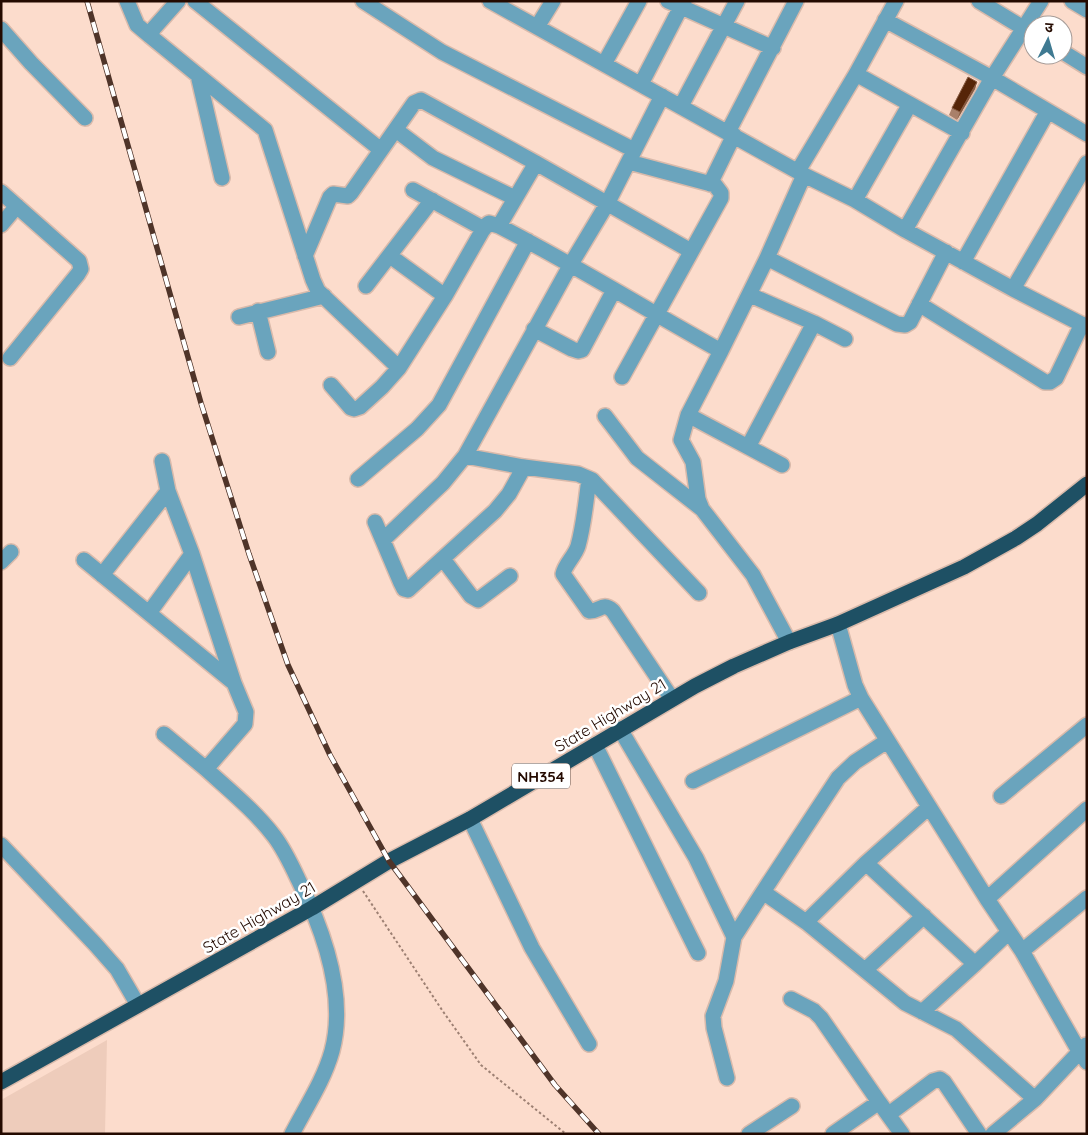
<svg xmlns="http://www.w3.org/2000/svg" width="1088" height="1135" font-family="Quicksand,'Noto Sans Devanagari',sans-serif">
<style>
.built{fill:#ecb}
.lines{fill:none;stroke-linecap:round;stroke-linejoin:round}
.minor-casing{stroke:#d9baab;stroke-width:18}
.highway-casing{stroke:#d9baab;stroke-width:18}
.path{stroke:#9d8073;stroke-width:2;stroke-dasharray:2.5 2.5;stroke-linecap:butt}
.minor{stroke:#6aa4bd;stroke-width:15}
.highway{stroke:#1e5064;stroke-width:15}
.rail-casing{stroke:#4f3429;stroke-width:5.5}
.rail{stroke:#fff;stroke-width:4;stroke-dasharray:11;stroke-linecap:butt}
.wall{fill:#a9806a}
.shaded-wall{fill:#885c43}
.building{fill:#562508;stroke:#885c43}
.labels{text-anchor:middle;dominant-baseline:central;stroke-width:5;stroke-linejoin:round;paint-order:stroke}
.shield{fill:#fff;stroke:#66544c;stroke-width:1}
.shield-label{font-size:15px;font-weight:bold;fill:#240a00}
.street-label{font-size:16px;fill:#240a00;stroke:#fff}
</style>
<rect width="100%" height="100%" fill="#fcdccc"/>
<path class="built" d="M107,1040L105,1134H1V1100Z"/>
<g class="lines">
<defs>
<path id="minor" d="M127,1L137,25L150,36
M178,1L154,28L150,36L265,130L313,280L318,291L399,368
M195,1L381,150
M363,1L442,52L634,150
M490,1L804,175L855,200L905,230L1013,289L1087,327
M668,1L773,48
M979,1L1033,34
M1072,1L1087,10
M885,20L992,78L1087,134
M537,27L553,1
M1,29L31,63L85,118
M1063,52L1087,67
M604,64L639,1
M856,74L962,133
M198,75L222,178
M641,84L684,1
M681,106L737,1
M396,130L433,158L515,198
M728,132L796,1
M798,171L856,74L896,1
M804,175L767,258L897,324L905,325L910,322L946,252
M710,184L734,135
M413,190L484,229
M1,192L79,261L81,269L78,274L10,358
M855,200L910,104
M1,225L17,206
M499,226L536,163
M905,230L992,78L1041,1
M305,256L330,197L333,194L348,196L351,193L414,103L421,100L536,163L691,251
M390,256L445,296
M963,262L1048,111
M366,286L432,200
M1013,289L1087,163
M750,295L814,323L845,339
M919,304L1045,382H1050L1056,378L1082,324
M258,311L268,352
M239,317L324,296
M534,329L572,349L578,351L582,350L614,290
M721,351L688,415L681,440L693,462L698,499L702,509L753,575L789,642
M622,377L721,198V193L715,185L629,162
M331,385L351,408L354,409L360,407L382,387L399,368L445,296L485,226L489,223L499,226C575,265 647,310 721,351L767,258
M688,415L782,465
M605,416L637,458L702,509
M748,447L814,323
M465,456L524,467L578,474L592,480L699,593
M162,461L168,491L192,554L234,683
M358,479L417,429L439,405L528,241
M589,479C586,500 584,525 578,546C575,556 565,564 563,574L589,611C600,612 602,601 613,611L672,699
M375,522L401,583L404,589L408,590L495,511L509,494L524,467
M383,540L443,483L465,456L571,264L607,204L662,96
M443,559L471,596L478,600L510,576
M84,560L234,683L246,712L245,724L206,769C229,790 255,811 274,836C284,849 291,864 298,879C323,929 347,994 332,1051C324,1080 306,1107 292,1134
M1,562L11,552
M102,575L168,491
M149,613L192,554
M838,624L855,685L861,698L987,899L1022,951L1079,1051L1087,1062
M620,729L696,858L734,937L763,892L806,922
M164,734L206,769
M595,745L698,953
M693,781L861,698
M1001,796L1087,725
M929,807L866,863L806,922L905,1003L956,1029L1035,1099
M470,819L532,948L589,1044
M1,845L95,944L117,969L138,1005
M866,863L975,964L922,1012
M763,892L838,778L855,762L887,741
M987,899L1087,809
M1022,951L1087,898
M975,964L1009,932
M865,970L924,916
M791,999L814,1011L821,1018L879,1102
M727,1078L714,1028L713,1016L726,981L734,937
M889,1114L933,1081L940,1079L944,1082L979,1134
M749,1134L792,1106
M833,1134L879,1102L902,1134
M993,1134L1035,1099L1086,1045"/>
<path id="highway" d="M1,1082L312,908L389,861L470,819L695,686L734,666L789,642L838,624L964,567L1016,538L1037,524L1087,484"/>
</defs>
<use href="#minor" class="minor-casing"/>
<use href="#highway" class="highway-casing"/>
<path class="path" d="M363,891L442,1010L481,1065L566,1134"/>
<use href="#minor" class="minor"/>
<use href="#highway" class="highway"/>
<defs>
<path id="rail" d="M87,1L201,403L249,554L288,665L330,755L389,861L555,1085L599,1134"/>
</defs>
<use href="#rail" class="rail-casing"/>
<use href="#rail" class="rail"/>
</g>
<path class="wall" d="M977,82L975,89L957,120L949,115L952,108Z"/>
<path class="shaded-wall" d="M977,82L975,89L957,120L960,112Z"/>
<path class="building" d="M968,77L977,82L960,112L952,108Z"/>
<g class="labels">
<rect class="shield" x="512" y="763.5" width="58" height="25" rx="4"/>
<g class="shield-label">
<text x="541" y="776">NH354</text>
</g>
<g class="street-label">
<text transform="translate(610 715) rotate(-31)">State Highway 21</text>
<text transform="translate(259 917) rotate(-30)">State Highway 21</text>
</g>
</g>
<rect width="1088" height="1135" fill="none" stroke="#240a00" stroke-width="5"/>
<g transform="translate(1048 40) rotate(5)"><circle r="24" fill="#ffffff" stroke="#a79d99"/>
<path d="M0-4L9 19L0 12L-9 19Z" fill="#3f7a92"/>
<text y="-8" font-size="14" font-weight="bold" text-anchor="middle" fill="#240a00">उ</text>
</g>
</svg>
